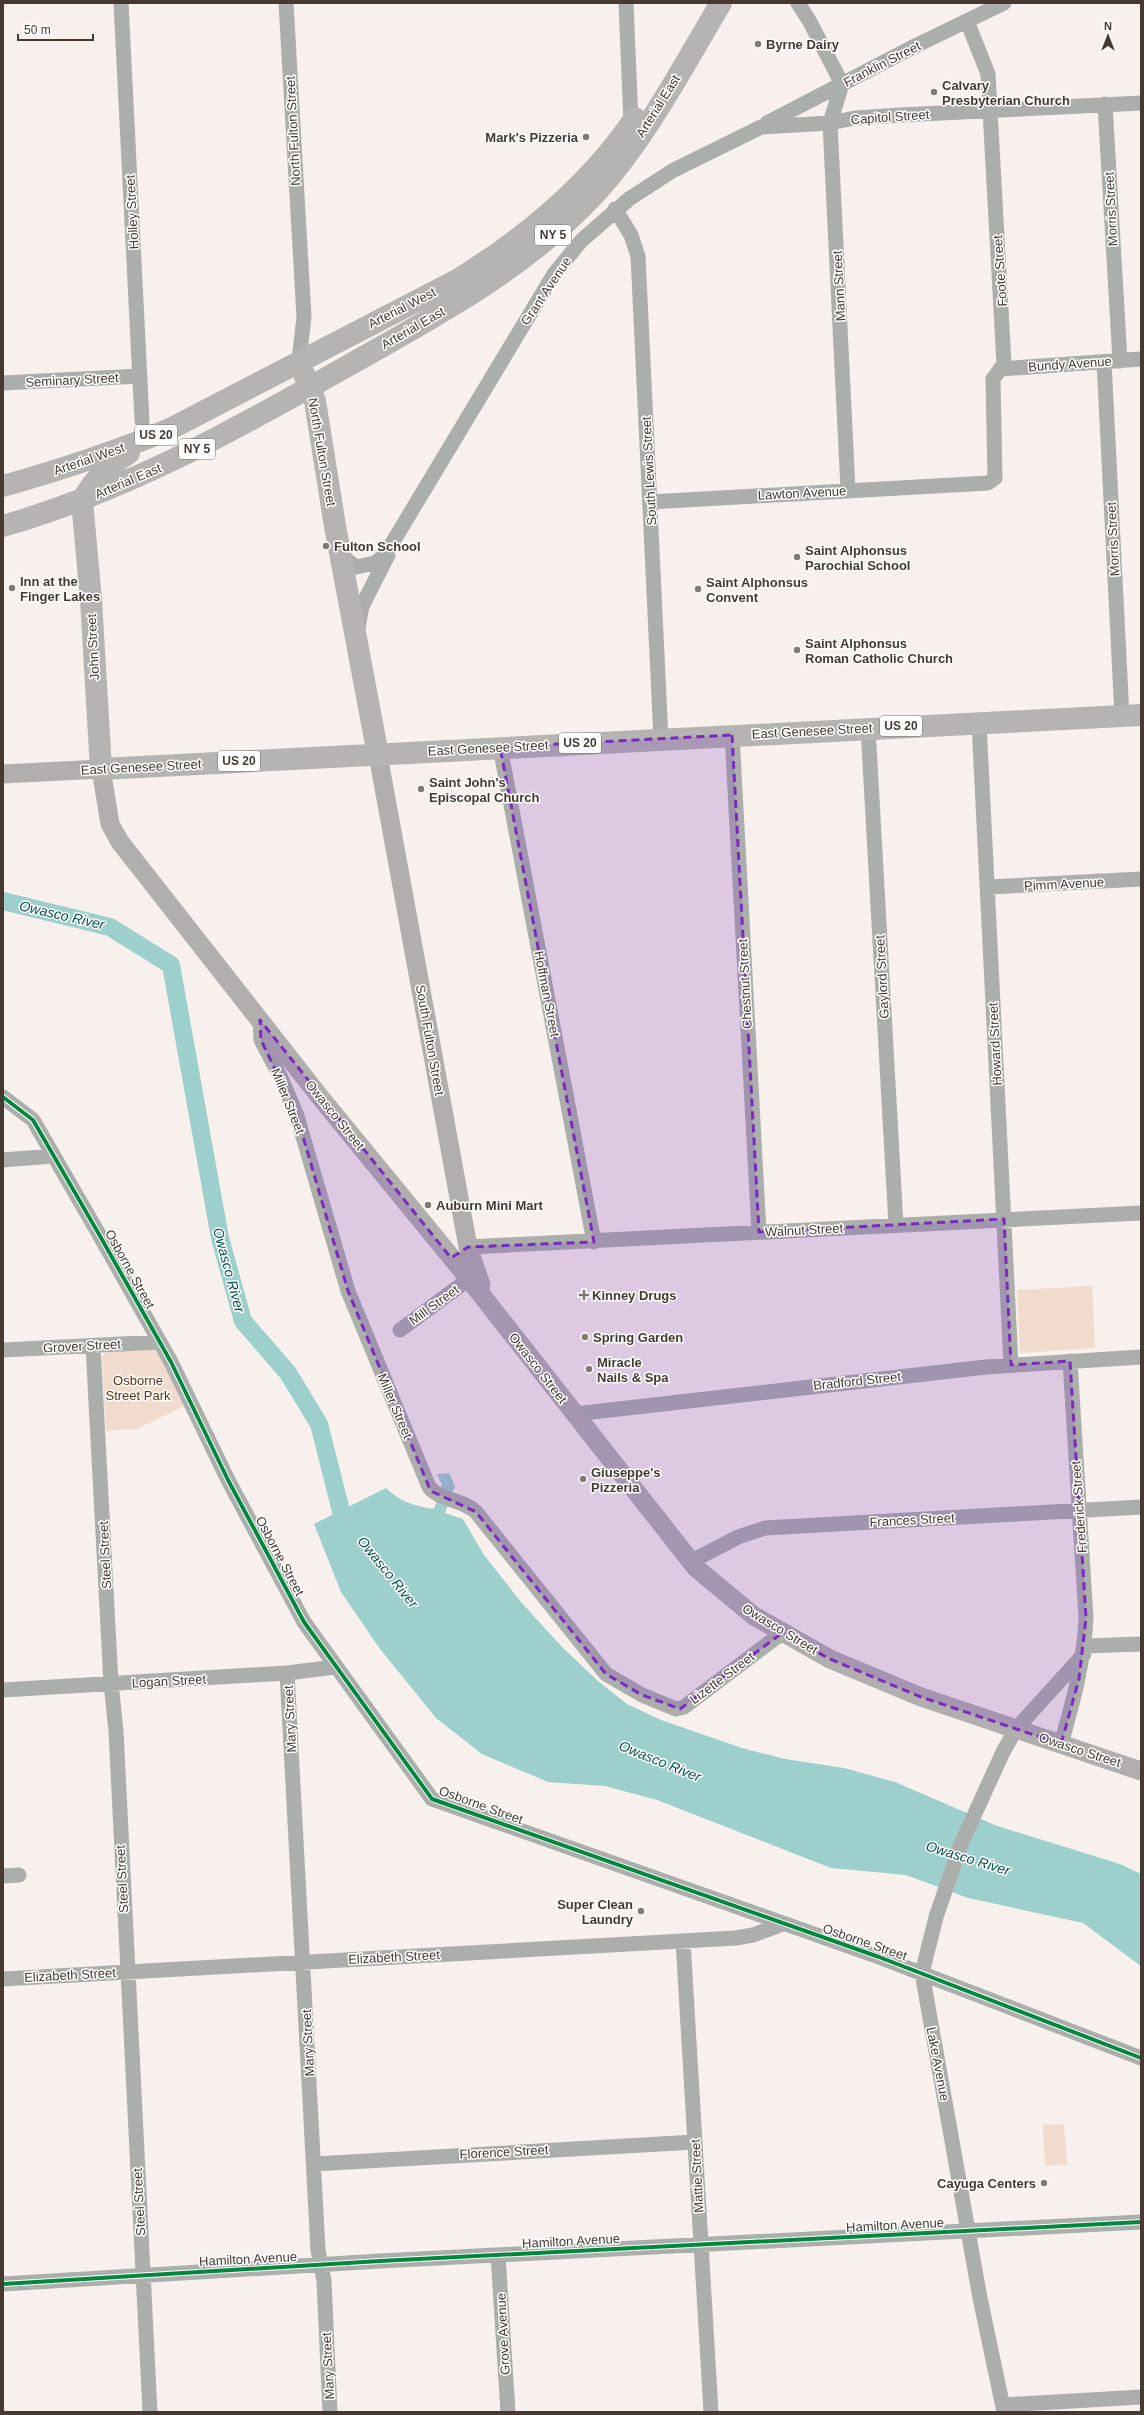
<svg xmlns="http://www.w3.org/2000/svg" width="1144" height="2415" font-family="Helvetica,sans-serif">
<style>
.green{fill:#f1dbcd}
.water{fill:#9dd0cd}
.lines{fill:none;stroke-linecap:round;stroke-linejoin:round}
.river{stroke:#9dd0cd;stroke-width:18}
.minor{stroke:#abaeab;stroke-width:15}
.major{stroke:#b0afae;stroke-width:19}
.highway{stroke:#b5b4b2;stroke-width:22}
.cycleway-casing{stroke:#fff;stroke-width:6}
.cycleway{stroke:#00873e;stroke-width:4}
.marked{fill:#7b2cbf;fill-opacity:0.2;stroke:#7b2cbf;stroke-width:3;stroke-dasharray:8 5;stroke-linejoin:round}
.poi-dot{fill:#837973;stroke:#fff;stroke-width:1.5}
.labels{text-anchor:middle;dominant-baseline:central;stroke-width:3;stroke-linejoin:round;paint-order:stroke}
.shield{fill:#fff;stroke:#7d7470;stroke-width:1}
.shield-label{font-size:12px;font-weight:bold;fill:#453932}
.poi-label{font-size:13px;font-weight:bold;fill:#453932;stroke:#fff;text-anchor:start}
.street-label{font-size:13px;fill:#453932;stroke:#fff}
.park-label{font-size:13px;fill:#62310c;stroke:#fff}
.water-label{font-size:14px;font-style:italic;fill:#074f4e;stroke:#fff}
</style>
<rect width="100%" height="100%" fill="#f7f0ec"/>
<path class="green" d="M1092,1286L1095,1348L1020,1353L1017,1290Z
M151,1350L158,1352L186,1405L137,1429L106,1431L102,1356L108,1351Z
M1064,2124L1067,2165L1045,2166L1043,2125Z"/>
<path class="water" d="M449,1473L455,1486L445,1513L463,1519L484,1555L521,1602L562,1647L598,1681L627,1704L661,1720L742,1748L785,1759L844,1768L895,1782L997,1826L1120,1864L1141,1874V1966L1083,1923L968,1898L906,1875L831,1868L657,1800L605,1786L548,1782L482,1754L436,1718L380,1649L341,1592L314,1524L386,1488C400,1502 415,1506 434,1509L442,1485L437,1474Z"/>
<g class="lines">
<path class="river" d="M3,901L110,927L171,965L220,1238L243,1321L288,1373L319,1424L341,1511L355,1530"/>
<path class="minor" d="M121,3L142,421
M286,3L304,317L299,360
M626,3L631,123
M798,3L810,22L842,84L830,123L848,490
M1105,104L1120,361
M767,123L917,45L1004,3
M615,209L631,235L638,256L661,739
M1104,362L1122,716
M1000,369L1141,359
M3,383L140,376
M650,502L988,483L995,478L993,379L1004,364L988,74L967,21
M340,555L356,567L375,563L385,555L554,274L581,241L629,199L672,171L761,127L830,123L855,118L901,115L1141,103
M358,628L362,606L388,555
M979,723L1011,1365
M868,728L896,1225
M732,735L759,1232
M500,747L594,1242
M988,887L1141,879
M260,1020L261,1040L281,1078L297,1116L348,1291L429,1487C440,1501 463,1499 476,1512L606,1674L642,1695L676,1709L684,1707L782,1633
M3,1097L33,1120L100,1236L171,1362L228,1480L304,1622L432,1799L879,1957L1141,2058
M3,1160L53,1156
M468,1247L1141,1213
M400,1330L469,1279
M93,1346L111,1683L116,1731L150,2412
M3,1350L160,1342
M575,1414L986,1367L1141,1357
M690,1562L738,1537L765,1528L1141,1507
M1084,1646L1141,1644
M287,1673L318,2250L324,2281L330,2412
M3,1690L287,1673L335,1667
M1061,1744C1073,1702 1084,1662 1086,1618L1070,1361
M3,1876L19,1875
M683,1941L711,2412
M3,1979L736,1938L753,1935L783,1924
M314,2164L695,2142
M498,2255L508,2412
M3,2284L380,2261L1141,2222
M1003,2405L1141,2397
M1004,2412L980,2298L922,1973L936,1917L961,1844L1003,1752L1016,1729L1084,1654"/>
<path class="major" d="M378,755L468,1247L481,1285
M3,774L101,769L110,824L120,842L320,1097L465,1274L696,1568L754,1616L830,1659L921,1697L1141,1771"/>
<path class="highway" d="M304,374L315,401L335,526L378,755
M3,486C60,470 118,451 172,428L457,280C527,237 589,186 635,118
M82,501L91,600L101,769L1141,715
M82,501C93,479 109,466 129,453
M3,526C131,489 236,429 351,364C438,315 526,268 595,194C646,138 682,68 721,3"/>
<defs>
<path id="cycleway" d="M3,1097L33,1120L100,1236L171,1362L228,1480L304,1622L432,1799L879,1957L1141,2058
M3,2284L380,2261L1141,2222"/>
</defs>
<use href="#cycleway" class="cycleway-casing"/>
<use href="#cycleway" class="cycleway"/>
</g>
<path class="marked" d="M732,735L759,1232L1004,1219L1011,1365L1070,1361L1086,1618L1079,1679L1061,1744L921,1697L830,1659L782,1633L680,1709L642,1695L606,1674L476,1512L433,1492L429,1487L348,1291L297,1116L261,1040L260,1020L451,1258L468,1247L594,1242L500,747Z"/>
<g class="poi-dot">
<circle cx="758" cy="44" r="4"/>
<circle cx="934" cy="92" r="4"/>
<circle cx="586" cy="137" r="4"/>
<circle cx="326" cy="546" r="4"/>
<circle cx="797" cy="557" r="4"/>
<circle cx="12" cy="588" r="4"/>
<circle cx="698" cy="589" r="4"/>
<circle cx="797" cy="650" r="4"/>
<circle cx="421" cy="789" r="4"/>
<circle cx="428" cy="1205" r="4"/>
<path d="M582 1289h4v4h4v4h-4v4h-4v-4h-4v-4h4z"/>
<circle cx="585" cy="1337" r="4"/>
<circle cx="589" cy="1369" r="4"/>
<circle cx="583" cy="1479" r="4"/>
<circle cx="641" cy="1911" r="4"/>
<circle cx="1044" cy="2183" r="4"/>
</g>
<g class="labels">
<g class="shield">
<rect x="535" y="225" width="36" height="20" rx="3"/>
<rect x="135" y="425" width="42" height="20" rx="3"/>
<rect x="179" y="439" width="36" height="20" rx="3"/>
<rect x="880" y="716" width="42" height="20" rx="3"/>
<rect x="559" y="733" width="42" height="20" rx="3"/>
<rect x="218" y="751" width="42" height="20" rx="3"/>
</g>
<g class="shield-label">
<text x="553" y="235">NY 5</text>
<text x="156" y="435">US 20</text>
<text x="197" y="449">NY 5</text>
<text x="901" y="726">US 20</text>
<text x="580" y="743">US 20</text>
<text x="239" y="761">US 20</text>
</g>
<g class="poi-label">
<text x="766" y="44">Byrne Dairy</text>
<text x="942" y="85">Calvary<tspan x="942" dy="15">Presbyterian Church</tspan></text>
<text x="578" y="137" text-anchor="end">Mark's Pizzeria</text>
<text x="334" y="546">Fulton School</text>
<text x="805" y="550">Saint Alphonsus<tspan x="805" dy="15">Parochial School</tspan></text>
<text x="20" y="581">Inn at the<tspan x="20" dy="15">Finger Lakes</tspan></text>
<text x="706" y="582">Saint Alphonsus<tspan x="706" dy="15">Convent</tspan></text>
<text x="805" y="643">Saint Alphonsus<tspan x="805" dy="15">Roman Catholic Church</tspan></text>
<text x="429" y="782">Saint John's<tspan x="429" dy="15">Episcopal Church</tspan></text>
<text x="436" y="1205">Auburn Mini Mart</text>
<text x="592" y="1295">Kinney Drugs</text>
<text x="593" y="1337">Spring Garden</text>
<text x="597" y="1362">Miracle<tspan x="597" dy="15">Nails &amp; Spa</tspan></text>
<text x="591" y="1472">Giuseppe's<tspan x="591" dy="15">Pizzeria</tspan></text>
<text x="633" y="1904" text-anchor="end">Super Clean<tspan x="633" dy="15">Laundry</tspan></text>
<text x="1036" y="2183" text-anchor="end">Cayuga Centers</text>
</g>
<g class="street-label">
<text transform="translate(882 64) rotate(-27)">Franklin Street</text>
<text transform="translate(658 106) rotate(-58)">Arterial East</text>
<text transform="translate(890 117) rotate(-4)">Capitol Street</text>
<text transform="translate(293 131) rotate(-93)">North Fulton Street</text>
<text transform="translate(1111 209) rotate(-93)">Morris Street</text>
<text transform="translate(132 212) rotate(-93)">Holley Street</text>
<text transform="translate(1000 271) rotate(-94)">Foote Street</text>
<text transform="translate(839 286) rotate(-93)">Mann Street</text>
<text transform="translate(546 291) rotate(-56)">Grant Avenue</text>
<text transform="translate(402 308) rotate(-27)">Arterial West</text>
<text transform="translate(413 328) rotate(-30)">Arterial East</text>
<text transform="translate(1070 364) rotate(-4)">Bundy Avenue</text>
<text transform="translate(72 380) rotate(-3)">Seminary Street</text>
<text transform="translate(322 452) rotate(80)">North Fulton Street</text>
<text transform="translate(89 459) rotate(-19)">Arterial West</text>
<text transform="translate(649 471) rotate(-93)">South Lewis Street</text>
<text transform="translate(128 481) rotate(-23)">Arterial East</text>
<text transform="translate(802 493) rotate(-3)">Lawton Avenue</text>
<text transform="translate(1113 539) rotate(-93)">Morris Street</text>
<text transform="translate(93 647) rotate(-93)">John Street</text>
<text transform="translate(812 731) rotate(-3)">East Genesee Street</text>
<text transform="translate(488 748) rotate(-3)">East Genesee Street</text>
<text transform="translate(141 767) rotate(-3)">East Genesee Street</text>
<text transform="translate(1064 884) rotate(-3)">Pimm Avenue</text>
<text transform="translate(882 977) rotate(-93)">Gaylord Street</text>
<text transform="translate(745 984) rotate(-93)">Chestnut Street</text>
<text transform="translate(547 994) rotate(79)">Hoffman Street</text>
<text transform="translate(430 1040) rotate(80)">South Fulton Street</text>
<text transform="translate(995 1044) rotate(-93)">Howard Street</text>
<text transform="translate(288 1101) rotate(68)">Miller Street</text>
<text transform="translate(335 1115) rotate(51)">Owasco Street</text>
<text transform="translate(804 1230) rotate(-3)">Walnut Street</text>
<text transform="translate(130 1269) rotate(61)">Osborne Street</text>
<text transform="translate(434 1305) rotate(-36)">Mill Street</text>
<text transform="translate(82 1346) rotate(-3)">Grover Street</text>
<text transform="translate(538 1368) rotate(52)">Owasco Street</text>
<text transform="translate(857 1381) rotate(-6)">Bradford Street</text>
<text transform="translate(395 1406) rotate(67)">Miller Street</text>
<text transform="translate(1079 1507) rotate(-94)">Frederick Street</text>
<text transform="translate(912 1520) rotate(-3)">Frances Street</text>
<text transform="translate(105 1555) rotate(-93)">Steel Street</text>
<text transform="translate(280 1556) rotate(62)">Osborne Street</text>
<text transform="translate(780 1629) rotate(31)">Owasco Street</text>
<text transform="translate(722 1678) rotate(-37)">Lizette Street</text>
<text transform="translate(169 1681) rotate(-3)">Logan Street</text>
<text transform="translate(290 1719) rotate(-93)">Mary Street</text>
<text transform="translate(1080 1750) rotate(18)">Owasco Street</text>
<text transform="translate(481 1805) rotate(20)">Osborne Street</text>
<text transform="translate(122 1879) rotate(-93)">Steel Street</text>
<text transform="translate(865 1942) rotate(19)">Osborne Street</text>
<text transform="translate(394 1957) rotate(-3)">Elizabeth Street</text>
<text transform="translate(70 1975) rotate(-3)">Elizabeth Street</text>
<text transform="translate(308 2043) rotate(-93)">Mary Street</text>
<text transform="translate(938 2064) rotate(79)">Lake Avenue</text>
<text transform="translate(504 2152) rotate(-3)">Florence Street</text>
<text transform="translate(697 2176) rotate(-93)">Mattie Street</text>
<text transform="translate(139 2202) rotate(-93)">Steel Street</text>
<text transform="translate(895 2225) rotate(-3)">Hamilton Avenue</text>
<text transform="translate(571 2241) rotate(-3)">Hamilton Avenue</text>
<text transform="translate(248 2259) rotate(-3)">Hamilton Avenue</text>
<text transform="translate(503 2334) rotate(-93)">Grove Avenue</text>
<text transform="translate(328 2366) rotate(-93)">Mary Street</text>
</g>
<g class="park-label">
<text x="138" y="1380">Osborne<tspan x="138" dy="15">Street Park</tspan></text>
</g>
<g class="water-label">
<text transform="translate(62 915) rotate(13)">Owasco River</text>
<text transform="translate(229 1270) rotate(75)">Owasco River</text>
<text transform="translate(388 1572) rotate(51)">Owasco River</text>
<text transform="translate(660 1761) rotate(22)">Owasco River</text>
<text transform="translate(968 1858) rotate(17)">Owasco River</text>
</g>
</g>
<rect width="1144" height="2415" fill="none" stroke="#453932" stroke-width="8"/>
<g transform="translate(1108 36)" stroke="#ffffff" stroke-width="3" paint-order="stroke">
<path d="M0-3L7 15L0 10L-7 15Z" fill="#453932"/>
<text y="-6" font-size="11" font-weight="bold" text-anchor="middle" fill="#453932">N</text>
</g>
<path d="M18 34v6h75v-6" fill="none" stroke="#453932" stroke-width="2"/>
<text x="24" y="34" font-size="12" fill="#453932" stroke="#ffffff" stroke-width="3" paint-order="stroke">50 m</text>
</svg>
